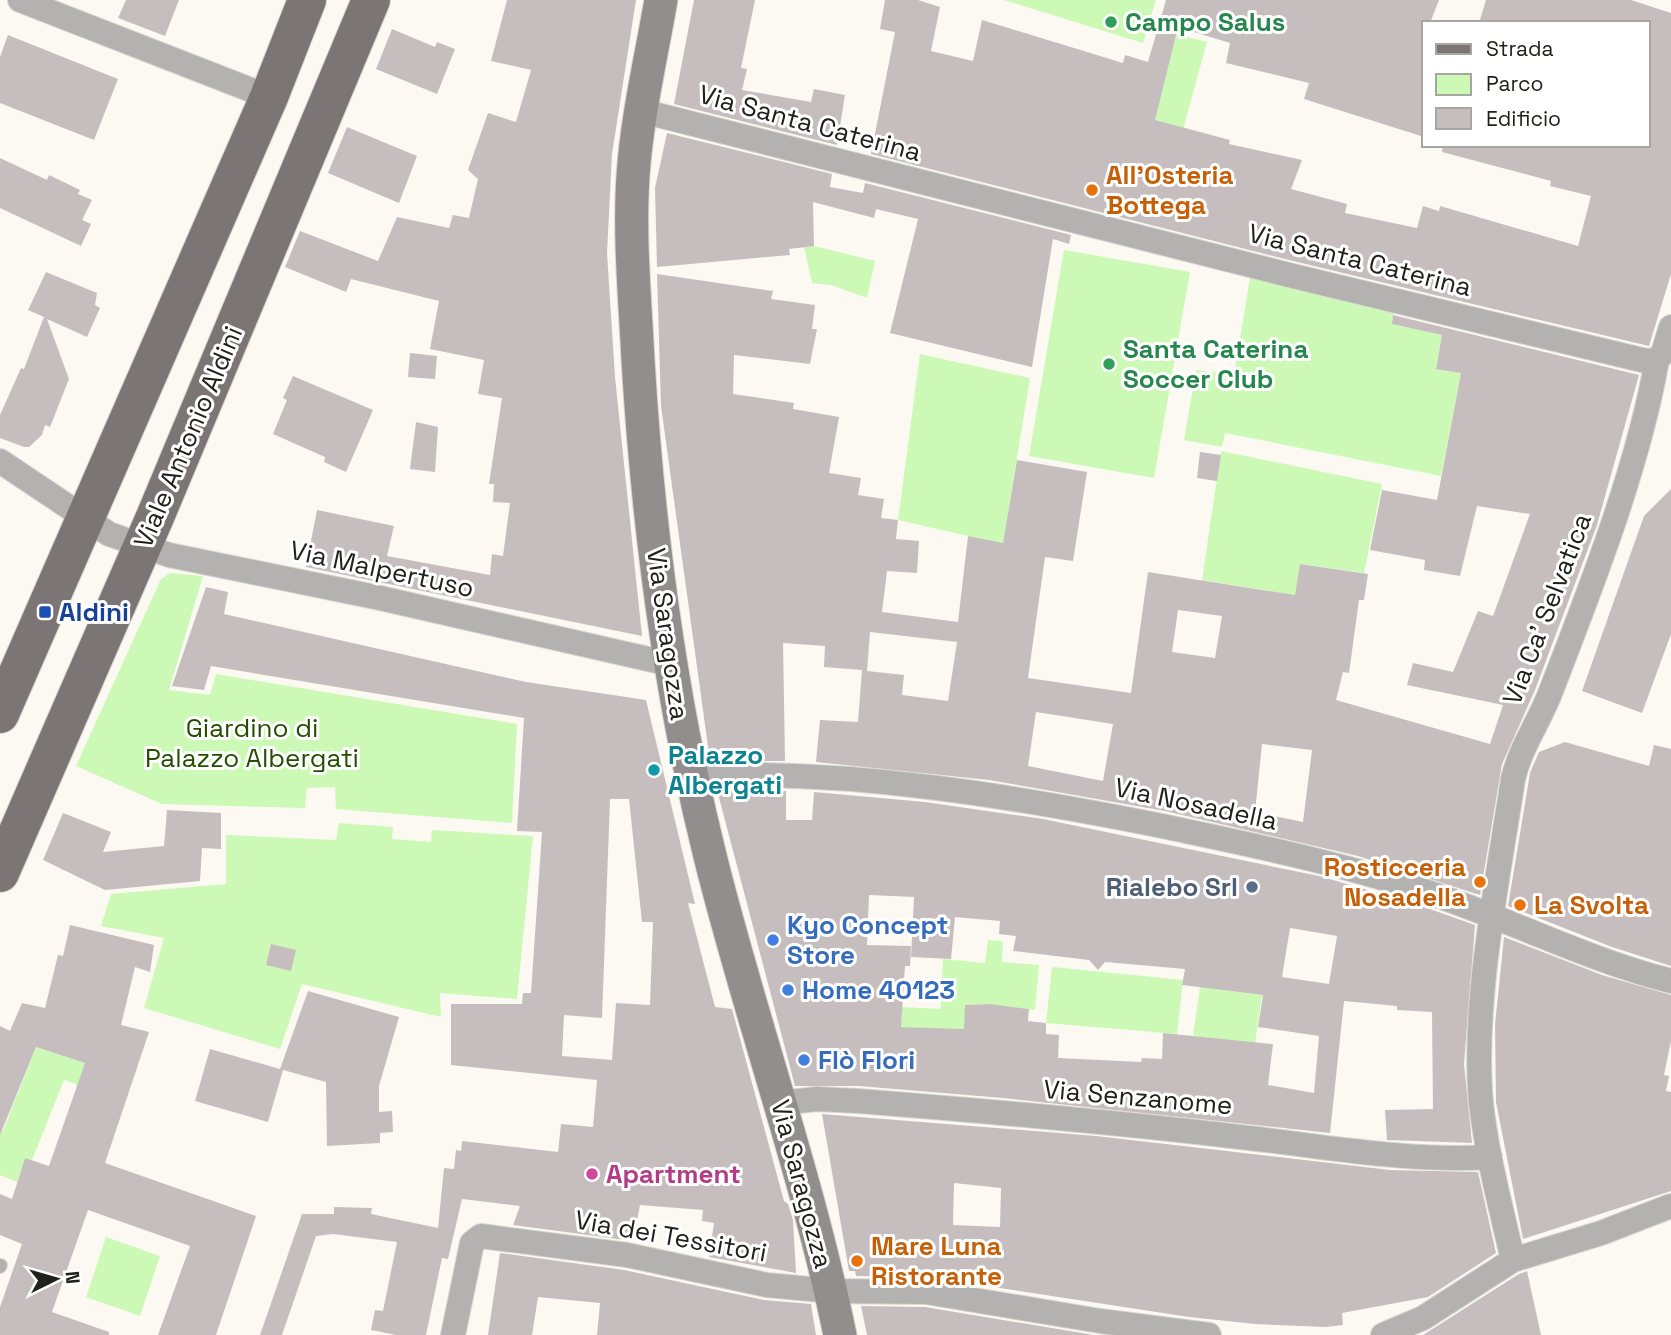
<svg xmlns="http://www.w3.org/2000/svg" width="1671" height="1335" font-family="'Space Grotesk',sans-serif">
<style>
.green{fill:#cdf9b6}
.building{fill:#c6bebe;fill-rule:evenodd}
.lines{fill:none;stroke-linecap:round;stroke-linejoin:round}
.lane-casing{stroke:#d8d6d0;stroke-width:14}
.street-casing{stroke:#d8d6d0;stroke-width:26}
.secondary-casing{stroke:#d8d6d0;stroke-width:35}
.primary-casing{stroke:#d8d6d0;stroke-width:40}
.lane{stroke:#b4b1b1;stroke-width:12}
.street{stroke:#b4b1b1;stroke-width:24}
.secondary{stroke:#938e8e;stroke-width:33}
.primary{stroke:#7b7575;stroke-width:38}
.leisure-dot{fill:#2e9e5b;stroke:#fff;stroke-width:2.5}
.food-dot{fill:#e8710a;stroke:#fff;stroke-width:2.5}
.transit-dot{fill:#1a4fb4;stroke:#fff;stroke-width:2.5}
.culture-dot{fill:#0f9aa8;stroke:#fff;stroke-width:2.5}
.service-dot{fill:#5c6f8a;stroke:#fff;stroke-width:2.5}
.shop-dot{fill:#3f7fe0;stroke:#fff;stroke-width:2.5}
.hotel-dot{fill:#d1479c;stroke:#fff;stroke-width:2.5}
.labels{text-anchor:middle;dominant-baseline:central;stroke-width:6;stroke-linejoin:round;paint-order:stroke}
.leisure-label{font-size:26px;font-weight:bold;fill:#27864d;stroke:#fff;text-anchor:start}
.street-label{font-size:26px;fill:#20201d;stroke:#fff}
.food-label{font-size:26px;font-weight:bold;fill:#c56008;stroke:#fff;text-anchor:start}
.transit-label{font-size:26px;font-weight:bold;fill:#164399;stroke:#fff;text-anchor:start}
.park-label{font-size:26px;fill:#244d01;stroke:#fff}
.culture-label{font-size:26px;font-weight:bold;fill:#0d838f;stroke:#fff;text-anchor:start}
.service-label{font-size:26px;font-weight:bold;fill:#4e5e75;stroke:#fff;text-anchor:end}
.shop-label{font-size:26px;font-weight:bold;fill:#366cbe;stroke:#fff;text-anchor:start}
.hotel-label{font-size:26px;font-weight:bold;fill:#b23c85;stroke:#fff;text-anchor:start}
</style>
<rect width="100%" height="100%" fill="#fbf9f2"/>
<path class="green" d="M1004,0H1156L1143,43Z
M1176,34L1207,42L1178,148L1149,140Z
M814,246L875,261L867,298L831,285L812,283L804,247Z
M1064,250L1190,272L1154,478L1029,456Z
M1250,278L1394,311L1392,324L1442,335L1436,368L1461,373L1441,476L1225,433L1222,447L1184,440L1196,370L1234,375Z
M920,354L1030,378L1003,544L898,520Z
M1221,451L1382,484L1364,573L1301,564L1295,595L1202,580Z
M170,573L203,576L169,690L210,695L216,674L517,724L512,823L336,809L335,787L307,788L305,808L162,804L76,766L161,579Z
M339,823L393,827L392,839L431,842L432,830L533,836L517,999L440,993L441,1017L302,984L280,1049L144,1008L164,938L101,926L111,894L226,884V835L336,840Z
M988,940L1003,941L1002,962L1039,965L1035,1010L1018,1008L988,1015V1004L966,1005L974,1030L901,1027L902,1007L941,1009L943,959L985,963Z
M1052,967L1183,980L1177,1034L1046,1023Z
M1200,987L1262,995L1255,1043L1193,1036Z
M36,1047L85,1063L78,1085L64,1080L32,1160L25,1158L17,1182L0,1175V1131H3Z
M106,1237L160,1256L140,1316L86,1297Z"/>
<path class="building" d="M126,0H179L165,36L118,18Z
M507,0H636L612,154L607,253L615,377L642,636L306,567L317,510L394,526L387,556L490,575L492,554L503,556L510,503L493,502L494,484H489L502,398L478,394L484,360L430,349L439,301L351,279L346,292L285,267L300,231L378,261L397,217L449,228L453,215L469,218L478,179L468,170L488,113L516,122L531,70L491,61Z
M694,0H755L741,68L747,69L742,90L811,102L814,89L845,95L837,145L674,104Z
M885,0H918L940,7L931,51L973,61L982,20L1123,63L1125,55L1148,62L1166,0H1439L1430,23H1424V137L1304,99L1309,83L1226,63L1230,43L1178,27L1155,120L1230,140L1229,144L1302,160L1291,189L1347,204L1345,213L1417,228L1423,206L1439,211L1440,206L1578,246L1591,196L1550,186L1551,181L1442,152L1443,145H1648V23H1479L1486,0H1631L1671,13V274L1649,346L1293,261L871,154L895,32L880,29Z
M392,29L435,47L437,42L455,49L437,94L376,69Z
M8,35L118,79L94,140L0,103V57Z
M347,127L417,156L399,203L328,173Z
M667,133L832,174L830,187L863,193L865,183L1071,235L1069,244L1053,239L1032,367L890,333L918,219L876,209L874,218L813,202L814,246L789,249L790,255L657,267L655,188Z
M0,158L47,180L49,175L80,190L78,194L92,200L82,220L91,224L81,246L0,208Z
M46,272L97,293L95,305L100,308L87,337L47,319L69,379L50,427L45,425L42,435L29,447H24L0,438V415L21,368L24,369L44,317L28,310Z
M657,274L773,291L771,299L815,305L812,329H817L810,364L734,355L733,394L794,403L793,409L839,417L829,473L861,478L858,495L884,499L881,518L898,520L896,539L919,541L917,573L887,571L882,612L958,622L968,536L1003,543L1017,460L1087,472L1073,561L1045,557L1028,678L1131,693L1148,572L1295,595L1300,564L1368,574L1364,600H1359L1349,673L1343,672L1336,700L1490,744L1503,705L1407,685L1413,663L1453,672L1478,611L1493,616L1530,514L1477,506L1460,576L1424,570L1425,560L1370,550L1382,490L1437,500L1461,373L1436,369L1442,335L1392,324L1393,315L1639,375L1597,525L1535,690L1502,764L1480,895L1358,856L1165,811L989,780L816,762L820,720L858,722L862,670L824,667L825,646L783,643L785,761H710L661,406ZM1178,610L1222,616L1215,658L1172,652ZM870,632L957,642L948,701L902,695L904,675L867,671ZM1036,712L1113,724L1103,781L1028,766ZM1262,744L1312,750L1303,822L1255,812Z
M410,353L437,356L435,379L408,377Z
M293,376L373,410L346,472L324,462L325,457L273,434L287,400L283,398Z
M416,422L438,427L435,472L410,469Z
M1200,452L1221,455L1217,481L1197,478Z
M1671,489V634L1642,713L1582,691L1644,516Z
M206,587L228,592L224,614L526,682L646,700L695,904L688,903L715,1007L732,1009L784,1201L788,1204L793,1220L796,1273L709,1257L714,1223L702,1221L703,1210L640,1205L633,1241L513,1225L520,1206L462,1199L448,1259L442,1258L426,1335H396L371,1330L375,1310L383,1311L397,1242L333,1234L316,1236L282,1335H260L302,1214H334V1207L372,1208L371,1214L438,1228L444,1168L454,1169L456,1150L461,1151L462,1141L558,1152L561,1124L593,1127L597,1080L451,1065V1004H522L523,993H531L542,832L517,831L524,718L211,666L204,690L172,686ZM610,799H629L642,922H653L650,1005L616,1003L612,1060L562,1056L564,1015L602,1018Z
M1565,742L1649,766L1654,745L1671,749V966L1612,947L1508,906L1530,773L1539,752Z
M717,790L786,791V820H812L814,792L925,802L1043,819L1319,876L1413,903L1475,925L1464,1064L1472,1143L1387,1140L1385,1110L1433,1109L1432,1012L1397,1010V1006L1344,1001L1330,1133L1003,1098L859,1086H795ZM869,895L914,897L911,957L951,959L955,917L1000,921L999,934L1016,936L1013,951L1089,960L1098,970L1105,962L1185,969L1182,985L1263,995L1258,1027L1319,1036L1314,1093L1268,1085L1273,1044L1163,1033L1162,1059L1142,1058L1141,1062L1058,1058L1059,1035L1046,1034V1023L1028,1021L1029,1009L989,1004L965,1005L964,1029L901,1027L905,966H910L911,946L867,945ZM1290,928L1337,936L1329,984L1282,977Z
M167,810L221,813V849L202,848L200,881L105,890L43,860L63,813L111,832L103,852L164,846Z
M70,925L154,945L150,972L135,967L121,1025L149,1032L105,1163L256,1216L216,1335H158L190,1246L88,1210L52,1312L109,1332V1335H0V1307L22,1244L0,1235V1194L12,1199L25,1158L49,1166L85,1063L36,1047L0,1135V1026L10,1031L22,1003L45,1008L58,955L63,956Z
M1504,937L1602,975L1671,995V1041L1664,1075L1669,1076L1666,1091L1671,1092V1191L1523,1239L1496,1102L1495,1025Z
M271,944L296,950L291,971L266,965Z
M308,991L399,1017L379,1086V1112L392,1111L393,1132L380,1133V1143L327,1146L326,1082L283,1070L268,1122L195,1101L210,1049L280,1069Z
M822,1114L1096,1136L1390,1170L1478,1172L1496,1253L1428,1297L1342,1313L1343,1325L1326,1327L1255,1324L1189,1317L928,1277L856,1276L855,1271H849ZM954,1183L1001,1188L1000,1227L953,1225Z
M500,1253L624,1270L764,1300L811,1304L816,1335H597L600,1303L538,1297L532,1335H488Z
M1527,1271L1541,1335H1423L1519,1274Z
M861,1306L925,1307L1094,1335H867Z"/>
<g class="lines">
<defs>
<path id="lane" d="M0,1267L1,1265"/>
<path id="street" d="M20,0L269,97
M642,111L1289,275L1646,361L1657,360
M0,461L109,534L169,555L380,598L670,664
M690,776C848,769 1007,795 1162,826C1248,844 1334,862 1418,889C1503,916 1584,959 1671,981
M780,1103L817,1099L858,1101C986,1111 1114,1122 1240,1137C1324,1146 1405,1162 1490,1157
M1513,1260C1501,1208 1487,1156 1481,1103C1472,1002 1498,880 1513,779C1520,749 1537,725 1549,696C1589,593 1638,469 1657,360L1663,353L1671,327
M453,1335L472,1243L481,1236L627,1255L767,1285L831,1291L926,1292L1100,1321L1209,1335
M1383,1335L1423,1318L1513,1260L1601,1233L1671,1206"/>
<path id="secondary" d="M661,0C651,58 637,117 633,176C629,237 635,299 638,360C648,528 670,697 711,860C751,1020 807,1174 840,1335"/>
<path id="primary" d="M0,714L269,97L307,0
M0,873L155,517L371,0"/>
</defs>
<use href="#lane" class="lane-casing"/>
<use href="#street" class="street-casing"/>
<use href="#secondary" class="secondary-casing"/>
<use href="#primary" class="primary-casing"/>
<use href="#lane" class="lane"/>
<use href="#street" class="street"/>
<use href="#secondary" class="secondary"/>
<use href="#primary" class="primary"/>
</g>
<g class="leisure-dot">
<circle cx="1111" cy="22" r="7"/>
<circle cx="1109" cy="364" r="7"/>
</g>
<g class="food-dot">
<circle cx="1092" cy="190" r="7"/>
<circle cx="1480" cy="882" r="7"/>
<circle cx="1520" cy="905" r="7"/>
<circle cx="857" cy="1261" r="7"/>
</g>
<rect class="transit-dot" x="38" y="605" width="14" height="14" rx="3.5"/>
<circle class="culture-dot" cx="654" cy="770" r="7"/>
<circle class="service-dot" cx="1252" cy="887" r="7"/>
<g class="shop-dot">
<circle cx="773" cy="940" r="7"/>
<circle cx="788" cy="990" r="7"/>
<circle cx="804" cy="1060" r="7"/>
</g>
<circle class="hotel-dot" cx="592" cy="1174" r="7"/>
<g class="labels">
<g class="leisure-label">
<text x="1125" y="22">Campo Salus</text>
<text x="1123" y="349">Santa Caterina<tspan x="1123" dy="30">Soccer Club</tspan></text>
</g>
<g class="street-label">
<text transform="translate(810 123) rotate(15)">Via Santa Caterina</text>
<text transform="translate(1360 260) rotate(14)">Via Santa Caterina</text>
<text transform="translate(188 437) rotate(-67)">Viale Antonio Aldini</text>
<text transform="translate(382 569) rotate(12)">Via Malpertuso</text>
<text transform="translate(1547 609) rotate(-69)">Via Ca' Selvatica</text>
<text transform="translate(668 634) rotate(82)">Via Saragozza</text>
<text transform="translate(1196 804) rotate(12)">Via Nosadella</text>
<text transform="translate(1138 1097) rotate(5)">Via Senzanome</text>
<text transform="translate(802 1184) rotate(75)">Via Saragozza</text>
<text transform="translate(671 1236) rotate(10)">Via dei Tessitori</text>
</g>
<g class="food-label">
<text x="1106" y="175">All'Osteria<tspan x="1106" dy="30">Bottega</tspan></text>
<text x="1466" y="867" text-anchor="end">Rosticceria<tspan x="1466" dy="30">Nosadella</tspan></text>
<text x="1534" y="905">La Svolta</text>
<text x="871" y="1246">Mare Luna<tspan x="871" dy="30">Ristorante</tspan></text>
</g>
<g class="transit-label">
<text x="59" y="612">Aldini</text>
</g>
<g class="park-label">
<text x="252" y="728">Giardino di<tspan x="252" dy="30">Palazzo Albergati</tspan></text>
</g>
<g class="culture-label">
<text x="668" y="755">Palazzo<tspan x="668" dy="30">Albergati</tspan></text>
</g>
<g class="service-label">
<text x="1238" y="887">Rialebo Srl</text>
</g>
<g class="shop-label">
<text x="787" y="925">Kyo Concept<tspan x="787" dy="30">Store</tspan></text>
<text x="802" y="990">Home 40123</text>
<text x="818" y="1060">Flò FIori</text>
</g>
<g class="hotel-label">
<text x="606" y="1174">Apartment</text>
</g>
</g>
<rect x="1422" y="21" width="228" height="126" fill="#ffffff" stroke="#a6a6a5" stroke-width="2"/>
<rect x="1436" y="44" width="35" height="10" fill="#7b7575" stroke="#a6a6a5" stroke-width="2"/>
<text x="1486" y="56" font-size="21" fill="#20201d">Strada</text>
<rect x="1436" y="74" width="35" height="21" fill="#cdf9b6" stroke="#a6a6a5" stroke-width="2"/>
<text x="1486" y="91" font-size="21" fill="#20201d">Parco</text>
<rect x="1436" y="108" width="35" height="21" fill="#c6bebe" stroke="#a6a6a5" stroke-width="2"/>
<text x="1486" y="126" font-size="21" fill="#20201d">Edificio</text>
<g transform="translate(56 1279) rotate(85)" stroke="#ffffff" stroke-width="5" paint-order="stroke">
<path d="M0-5L12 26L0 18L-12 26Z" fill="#20201d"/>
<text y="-10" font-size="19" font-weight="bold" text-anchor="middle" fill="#20201d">N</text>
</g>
</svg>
